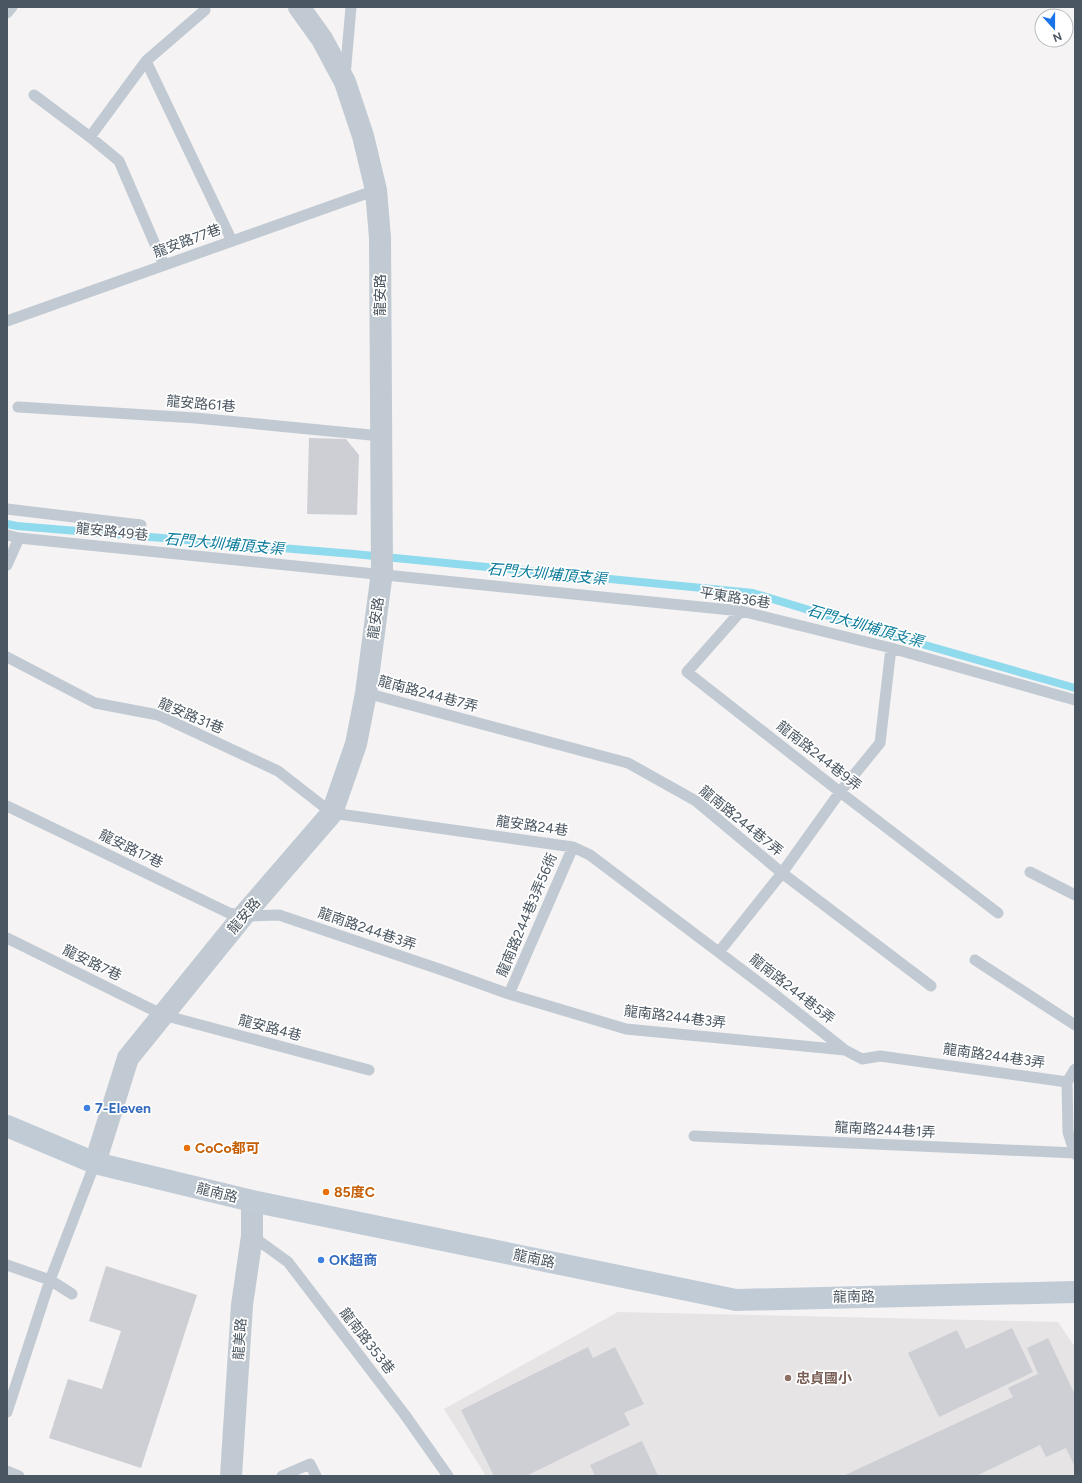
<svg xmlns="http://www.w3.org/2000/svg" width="1082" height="1483" font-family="Figtree,'Noto Sans TC',sans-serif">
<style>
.education{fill:#e6e4e5}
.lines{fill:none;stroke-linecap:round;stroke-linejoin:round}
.stream{stroke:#90daee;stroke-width:8}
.building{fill:#cdcfd5}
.service{stroke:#c1cad2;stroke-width:11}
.minor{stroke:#c1cad2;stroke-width:22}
.secondary{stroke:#c1cbd6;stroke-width:22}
.shop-dot{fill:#3f7fe0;stroke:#fff;stroke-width:1.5}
.food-dot{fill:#e8710a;stroke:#fff;stroke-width:1.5}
.education-dot{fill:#8d6e63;stroke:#fff;stroke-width:1.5}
.labels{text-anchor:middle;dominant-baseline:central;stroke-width:3.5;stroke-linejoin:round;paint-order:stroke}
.street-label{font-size:14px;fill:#4a5661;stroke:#fff}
.shop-label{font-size:14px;font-weight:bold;fill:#366cbe;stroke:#fff;text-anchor:start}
.food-label{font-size:14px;font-weight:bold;fill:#c56008;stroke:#fff;text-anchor:start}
.education-label{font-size:14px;font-weight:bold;fill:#785e54;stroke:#fff;text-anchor:start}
.water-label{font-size:15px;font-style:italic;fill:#0c7c9b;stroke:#fff}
</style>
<rect width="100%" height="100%" fill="#f5f3f3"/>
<path class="education" d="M618,1312L1058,1322L1075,1347V1476H486L444,1409Z"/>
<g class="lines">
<path class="stream" d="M7,524L17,526L354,554L753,593L911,641L1075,688"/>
</g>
<path class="building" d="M309,438L346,439L359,455L357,515L307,514Z
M106,1266L197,1295L141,1468L49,1438L68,1379L102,1389L121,1331L89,1321Z
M1012,1328L1033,1372L939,1417L908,1353L957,1330L966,1349Z
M1048,1338L1075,1395V1467L1066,1448L1046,1457L1040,1445L976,1476H843L1013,1397L1008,1388L1038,1374L1027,1348Z
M588,1347L593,1358L615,1347L644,1404L624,1413L630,1425L526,1476H494L461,1410Z
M642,1441L658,1476H595L590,1465Z"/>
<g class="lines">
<path class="service" d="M7,13L12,7
M146,61L205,10
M345,76L351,7
M34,95L90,137L119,161L164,265
M90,137L146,61L232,241
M7,321L376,190
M18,407L196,418L381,436
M7,509L141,525
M7,535L19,538L741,611L891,648L1075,700
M7,565L19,538
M741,611L687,672L840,792L998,913
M7,657L95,703L158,715L278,771L332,813L573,847L590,855L778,997L845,1050
M366,693L628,763L696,801L782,873L931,986
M7,806L229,913L243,916L279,915L442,970L509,994L626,1029L845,1050L862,1059L880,1056L1067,1082
M1030,872L1075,895
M7,938L163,1015L369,1070
M719,952L782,873L840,792L880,743L891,648
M975,960L1075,1025
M509,994L573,847
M1075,1069L1067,1082L1068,1132L1075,1154
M694,1136L1075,1153
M252,1236L288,1262L405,1415L448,1476
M7,1265L50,1280L72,1294
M7,1412L50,1280L95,1163
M7,1471L19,1476
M282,1476L310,1464L316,1476"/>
<path class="minor" d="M95,1163L128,1058L243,916L332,813L356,744L366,693L382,572L380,238L376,190L363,136L345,82L322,39L299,7
M231,1476L242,1305L252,1236V1201"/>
<path class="secondary" d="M7,1126L95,1163L252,1201L736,1300L1075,1292"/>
</g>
<g class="shop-dot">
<circle cx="87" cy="1108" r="4"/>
<circle cx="321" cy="1260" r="4"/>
</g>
<g class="food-dot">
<circle cx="187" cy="1148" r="4"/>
<circle cx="326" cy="1192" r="4"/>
</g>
<circle class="education-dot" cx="788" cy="1378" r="4"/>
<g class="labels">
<g class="street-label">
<text transform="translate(187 241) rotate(-20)">龍安路77巷</text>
<text transform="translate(380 295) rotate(-90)">龍安路</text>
<text transform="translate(201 404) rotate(5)">龍安路61巷</text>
<text transform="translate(112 532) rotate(6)">龍安路49巷</text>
<text transform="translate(735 598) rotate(9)">平東路36巷</text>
<text transform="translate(376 618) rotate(-82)">龍安路</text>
<text transform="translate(428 694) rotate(15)">龍南路244巷7弄</text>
<text transform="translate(191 716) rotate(23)">龍安路31巷</text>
<text transform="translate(819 756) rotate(38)">龍南路244巷9弄</text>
<text transform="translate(741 821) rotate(39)">龍南路244巷7弄</text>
<text transform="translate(532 826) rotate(8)">龍安路24巷</text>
<text transform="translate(131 849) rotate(26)">龍安路17巷</text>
<text transform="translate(527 915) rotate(-67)">龍南路244巷3弄56衖</text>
<text transform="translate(244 916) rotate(-50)">龍安路</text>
<text transform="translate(367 929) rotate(19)">龍南路244巷3弄</text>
<text transform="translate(92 963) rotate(26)">龍安路7巷</text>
<text transform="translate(792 989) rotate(38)">龍南路244巷5弄</text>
<text transform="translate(675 1017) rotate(7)">龍南路244巷3弄</text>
<text transform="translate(270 1028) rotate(15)">龍安路4巷</text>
<text transform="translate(994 1056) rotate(8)">龍南路244巷3弄</text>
<text transform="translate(885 1130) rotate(3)">龍南路244巷1弄</text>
<text transform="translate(217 1193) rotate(14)">龍南路</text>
<text transform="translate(534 1259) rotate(12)">龍南路</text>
<text transform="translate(854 1297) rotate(-1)">龍南路</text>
<text transform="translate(240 1339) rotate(-86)">龍美路</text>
<text transform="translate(367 1341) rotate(52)">龍南路353巷</text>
</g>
<g class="shop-label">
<text x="95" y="1108">7-Eleven</text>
<text x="329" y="1260">OK超商</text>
</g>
<g class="food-label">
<text x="195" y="1148">CoCo都可</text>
<text x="334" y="1192">85度C</text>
</g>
<g class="education-label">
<text x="796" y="1378">忠貞國小</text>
</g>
<g class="water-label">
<text transform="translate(224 544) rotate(5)">石門大圳埔頂支渠</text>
<text transform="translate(547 574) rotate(5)">石門大圳埔頂支渠</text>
<text transform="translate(865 626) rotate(16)">石門大圳埔頂支渠</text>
</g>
</g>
<rect width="1082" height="1483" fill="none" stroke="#4a5661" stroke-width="16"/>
<g transform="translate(1054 28) rotate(159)"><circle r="19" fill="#ffffff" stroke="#b7bbc0"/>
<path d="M0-3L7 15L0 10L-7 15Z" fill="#1a73e8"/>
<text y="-6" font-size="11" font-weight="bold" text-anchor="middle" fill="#4a5661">N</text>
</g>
</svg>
